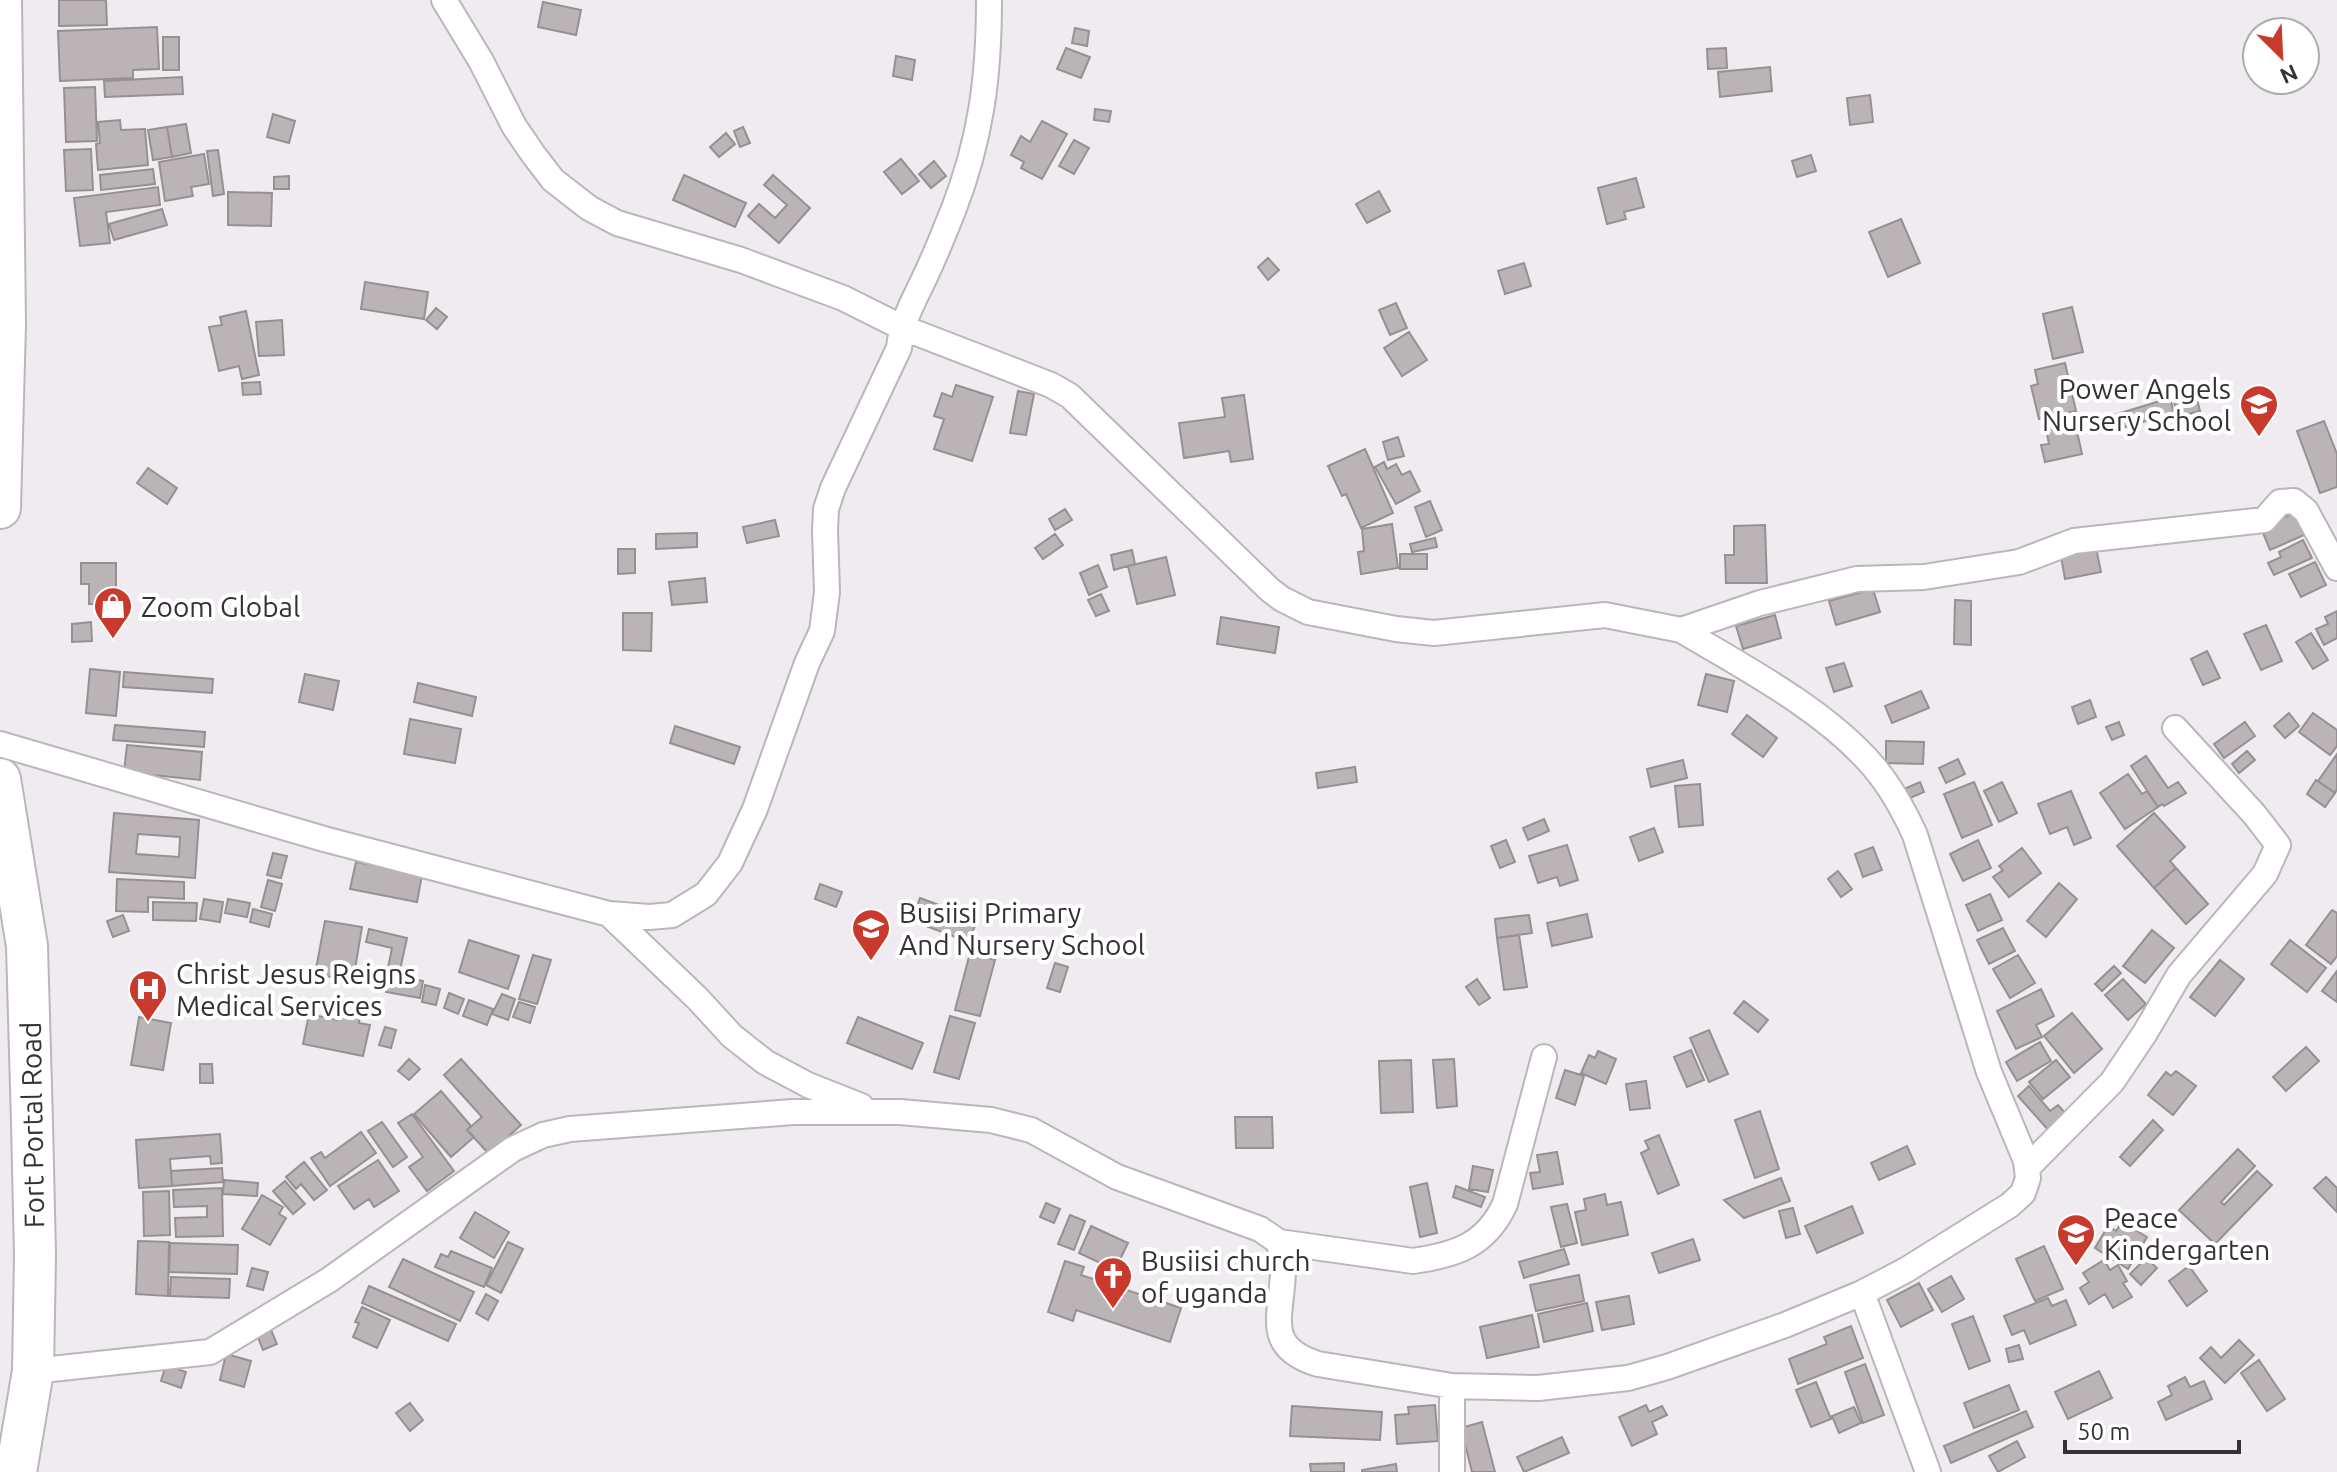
<svg xmlns="http://www.w3.org/2000/svg" width="2337" height="1472" font-family="Ubuntu,sans-serif">
<style>
.building{fill:#bbb4b6;stroke:#979092;stroke-width:2;fill-rule:evenodd}
.lines{fill:none;stroke-linecap:round;stroke-linejoin:round}
.minor-casing{stroke:#bbb6bb;stroke-width:28}
.primary-casing{stroke:#bbb6bb;stroke-width:44}
.minor{stroke:#fff;stroke-width:24}
.primary{stroke:#fff;stroke-width:40}
.labels{text-anchor:middle;dominant-baseline:central;stroke-width:8;stroke-linejoin:round;paint-order:stroke}
.poi-label{font-size:28px;fill:#343234;stroke:#fff;text-anchor:start}
.street-label{font-size:28px;fill:#343234;stroke:#fff}
</style>
<rect width="100%" height="100%" fill="#f0ebf0"/>
<path class="building" d="M59,0H106L107,25L59,26Z
M543,2L581,10L576,35L538,27Z
M157,27L159,69L133,70V78L60,81L58,31Z
M1075,28L1089,31L1087,46L1072,43Z
M163,37H179V70H163Z
M1066,48L1090,57L1081,78L1057,69Z
M1726,48L1727,68L1708,69L1707,49Z
M896,56L915,60L912,80L893,76Z
M1770,67L1772,91L1720,97L1718,72Z
M182,77L183,94L105,97L104,81Z
M95,87L97,141L66,142L64,88Z
M1870,95L1873,122L1850,125L1847,98Z
M1095,109L1111,111L1109,122L1094,120Z
M273,114L295,121L289,143L267,137Z
M120,120L121,130L145,129L148,165L98,170L96,144L100,143L98,122Z
M1042,121L1067,134L1042,179L1021,168L1024,162L1011,155L1021,136L1030,142Z
M186,124L191,153L172,157L167,127Z
M167,127L172,157L153,160L148,130Z
M743,127L750,143L740,147L734,131Z
M726,133L735,144L719,157L710,147Z
M1074,140L1089,148L1074,174L1059,166Z
M91,149L93,190L66,191L64,150Z
M218,150L224,194L213,196L207,151Z
M204,154L209,184L191,187L193,196L165,201L159,162Z
M1811,155L1816,171L1797,177L1792,161Z
M901,159L919,181L902,194L884,172Z
M934,161L946,176L931,188L919,174Z
M153,169L155,184L101,190L100,175Z
M684,175L746,203L735,227L673,200Z
M773,175L810,208L779,243L748,216L759,204L775,218L787,205L764,185Z
M289,176V189H274V177Z
M1636,178L1644,207L1624,212L1626,219L1607,224L1598,188Z
M158,187L160,205L106,212L110,243L80,246L74,198Z
M1379,191L1390,211L1367,223L1356,204Z
M228,192L272,193L271,226L228,225Z
M162,209L167,225L114,240L109,224Z
M1901,219L1920,263L1888,277L1869,232Z
M1268,258L1279,270L1268,280L1258,267Z
M1524,263L1531,286L1505,294L1498,271Z
M365,282L428,292L424,319L361,309Z
M1396,303L1407,328L1390,335L1379,310Z
M2072,307L2083,352L2053,359L2043,314Z
M436,308L447,317L437,329L426,320Z
M246,311L259,375L242,379L239,366L219,371L209,327L222,325L220,317Z
M282,320L284,355L259,356L256,322Z
M1409,332L1427,360L1402,376L1384,348Z
M2065,363L2076,411L2039,419L2031,386L2038,384L2035,370Z
M260,382L261,394L243,395L242,383Z
M956,385L993,397L972,461L934,449L944,419L934,416L942,393L952,397Z
M2194,388L2200,411L2178,417L2172,394Z
M1018,391L1034,394L1026,435L1010,433Z
M1244,395L1253,459L1231,462L1229,451L1184,458L1179,423L1225,417L1222,398Z
M2170,398L2174,413L2118,429L2114,415Z
M2074,418L2082,454L2045,462L2041,445L2049,444L2045,424Z
M2324,421L2337,454V487L2320,493L2297,431Z
M1398,437L1404,456L1388,460L1383,442Z
M1365,449L1393,513L1361,528L1346,494L1342,496L1328,466Z
M1384,462L1387,469L1396,464L1402,475L1410,471L1420,491L1396,504L1375,467Z
M148,468L177,488L167,504L137,483Z
M1430,501L1442,530L1426,537L1415,507Z
M1065,509L1072,520L1055,530L1049,519Z
M2294,513L2304,535L2270,550L2261,528Z
M775,520L779,536L747,543L743,527Z
M1392,524L1398,568L1361,574L1358,552L1364,551L1362,529Z
M1765,525L1767,583H1726L1725,555H1734V526Z
M697,533V547L656,549V534Z
M1055,534L1063,545L1043,559L1035,548Z
M1435,538L1437,547L1412,552L1410,544Z
M2303,540L2312,558L2274,575L2268,563L2281,557L2279,552Z
M2095,543L2101,572L2065,579L2060,551Z
M618,549H635V573L618,574Z
M1132,550L1135,564L1114,570L1111,555Z
M1400,554H1427V569H1400Z
M1166,557L1175,595L1137,604L1128,566Z
M2315,562L2326,585L2301,597L2289,574Z
M81,563H116V604H89V584H81Z
M1098,565L1107,587L1089,595L1080,573Z
M705,578L707,602L672,605L669,582Z
M1873,589L1880,612L1836,625L1829,601Z
M1101,594L1109,611L1096,616L1088,600Z
M1955,600L1971,601V645L1954,644Z
M2337,611V638L2324,645L2316,629L2328,624L2325,617Z
M623,613H652L651,651L623,650Z
M1775,615L1781,638L1743,649L1736,626Z
M1221,617L1279,627L1275,653L1217,644Z
M91,622L92,641L72,642V624Z
M2266,625L2282,661L2261,670L2244,634Z
M2311,633L2328,660L2313,669L2296,642Z
M2207,651L2220,678L2203,685L2191,659Z
M1844,663L1852,686L1834,692L1826,668Z
M90,669L120,672L116,716L86,713Z
M124,672L213,679L212,693L123,687Z
M305,674L339,681L333,710L299,702Z
M1706,674L1734,681L1727,712L1698,705Z
M418,683L476,697L472,716L414,702Z
M1921,691L1929,708L1892,723L1885,706Z
M2090,700L2096,717L2078,724L2072,707Z
M2289,713L2299,726L2285,738L2274,726Z
M2313,713L2337,730V746L2330,755L2299,732Z
M1747,715L1777,738L1763,757L1732,734Z
M410,719L461,729L455,763L404,754Z
M2119,722L2124,735L2112,740L2106,727Z
M2245,722L2255,736L2224,758L2214,744Z
M115,725L205,732L204,747L113,740Z
M675,726L740,747L734,764L670,743Z
M1886,741L1924,742L1923,764L1886,763Z
M127,745L202,752L200,780L124,772Z
M2247,751L2255,760L2239,773L2232,764Z
M2337,754V789L2335,793L2318,781Z
M2146,756L2168,788L2178,782L2186,793L2164,806L2162,804L2158,807L2131,766Z
M1958,759L1965,774L1946,783L1939,768Z
M1683,760L1687,778L1651,787L1647,769Z
M1355,767L1357,782L1318,788L1316,773Z
M2128,774L2142,794L2147,791L2158,807L2125,829L2100,793Z
M2316,780L2335,793L2325,807L2307,794Z
M1920,782L1924,792L1908,799L1904,789Z
M1974,782L1992,825L1962,838L1944,794Z
M2002,782L2017,813L1999,822L1984,791Z
M1700,784L1703,825L1679,827L1675,786Z
M2071,791L2091,838L2074,845L2067,827L2050,834L2038,804Z
M114,813L199,820L195,878L109,872ZM138,834L180,837L179,857L136,854Z
M2154,813L2185,847L2170,861L2176,868L2154,888L2117,846Z
M1544,819L1549,831L1528,840L1523,828Z
M1654,828L1663,852L1639,861L1630,837Z
M1506,840L1515,862L1500,868L1491,846Z
M1978,840L1991,868L1963,881L1950,854Z
M1567,845L1578,880L1560,886L1557,877L1538,883L1529,856Z
M1873,847L1882,870L1863,877L1855,854Z
M2022,848L2041,873L2009,897L1993,877L2003,870L1999,866Z
M273,853L287,856L281,878L267,875Z
M356,862L422,875L417,902L350,889Z
M2176,868L2208,904L2186,924L2154,888Z
M1838,871L1852,889L1841,897L1828,879Z
M117,879L184,882V899L148,897V912L116,911Z
M268,880L282,884L275,911L261,907Z
M2059,883L2077,899L2046,937L2027,921Z
M820,884L842,892L836,907L815,899Z
M1990,894L2002,920L1978,931L1966,905Z
M920,898L977,919L969,942L912,921Z
M204,899L223,902L220,922L200,919Z
M228,899L250,903L247,917L225,913Z
M153,902L197,903L196,921L153,920Z
M253,909L272,914L269,927L250,922Z
M2332,910L2337,913V956L2331,964L2306,945Z
M1587,914L1592,937L1552,946L1547,923Z
M123,915L129,931L113,937L107,921Z
M1529,915L1532,933L1497,938L1495,919Z
M325,921L362,927L353,981L315,974Z
M2003,928L2015,951L1989,964L1977,940Z
M369,929L407,938L400,970L388,968L392,948L366,942Z
M2152,930L2174,948L2145,983L2123,966Z
M1519,935L1527,987L1504,990L1497,938Z
M469,940L519,956L508,989L459,972Z
M2290,940L2326,968L2307,992L2271,964Z
M970,953L995,960L980,1016L955,1010Z
M533,955L551,960L537,1004L519,999Z
M2018,955L2035,983L2010,998L1993,969Z
M2220,960L2244,979L2215,1016L2190,997Z
M1055,963L1068,967L1060,992L1047,988Z
M2114,966L2121,973L2102,991L2095,984Z
M2337,971V1002L2322,991Z
M389,974L423,981L420,998L386,992Z
M1477,979L1490,998L1479,1005L1466,987Z
M2123,979L2146,1004L2128,1020L2105,995Z
M425,985L440,989L436,1005L422,1002Z
M2041,989L2054,1016L2036,1025L2042,1037L2016,1049L1997,1011Z
M449,993L464,999L458,1014L444,1008Z
M502,994L515,999L508,1020L492,1014Z
M469,1000L493,1009L487,1025L463,1016Z
M1744,1001L1768,1020L1758,1032L1734,1013Z
M519,1002L535,1007L530,1023L513,1017Z
M338,1011L360,1016L359,1023L370,1025L363,1056L303,1044L309,1014L337,1020Z
M2072,1013L2102,1049L2074,1073L2044,1036Z
M950,1016L975,1023L959,1079L934,1072Z
M139,1017L171,1023L163,1070L131,1065Z
M858,1017L923,1043L912,1069L847,1043Z
M385,1027L396,1030L391,1048L379,1045Z
M1709,1030L1728,1074L1709,1082L1690,1038Z
M2040,1042L2051,1061L2017,1081L2006,1062Z
M2306,1047L2319,1061L2286,1091L2273,1077Z
M1691,1050L1704,1080L1687,1087L1674,1057Z
M1598,1051L1616,1059L1606,1084L1581,1073L1589,1055L1595,1058Z
M409,1059L420,1069L409,1080L398,1071Z
M461,1059L521,1125L489,1154L467,1130L482,1117L444,1075Z
M1454,1059L1457,1106L1437,1108L1433,1060Z
M1411,1060L1413,1112L1381,1113L1379,1061Z
M2056,1060L2070,1077L2043,1099L2029,1082Z
M200,1064H212L213,1083H200Z
M1565,1070L1584,1076L1575,1105L1556,1098Z
M2176,1071L2196,1086L2173,1115L2148,1095L2166,1072L2171,1076Z
M1646,1081L1650,1108L1630,1110L1626,1084Z
M2029,1086L2050,1111L2058,1105L2068,1116L2050,1132L2018,1096Z
M441,1091L471,1126L467,1130L474,1137L451,1157L414,1114Z
M1760,1111L1779,1169L1755,1178L1735,1120Z
M412,1114L454,1171L427,1191L409,1167L423,1157L398,1123Z
M1235,1117H1272L1273,1148H1236Z
M2153,1120L2163,1130L2130,1166L2120,1157Z
M382,1122L407,1157L393,1167L368,1131Z
M361,1132L376,1153L330,1186L311,1158L321,1152L325,1158Z
M220,1134L222,1163L211,1164L210,1156L170,1159L172,1186L139,1188L136,1140Z
M1659,1135L1679,1185L1658,1194L1641,1153L1649,1149L1645,1141Z
M1907,1146L1915,1164L1879,1180L1871,1163Z
M2238,1149L2255,1166L2221,1202L2224,1205L2257,1171L2272,1185L2215,1244L2179,1210Z
M1557,1152L1563,1184L1533,1189L1530,1173L1540,1172L1537,1155Z
M378,1160L399,1191L374,1207L369,1199L354,1209L338,1186Z
M304,1162L327,1190L314,1200L301,1184L296,1189L286,1177Z
M1473,1166L1493,1170L1488,1192L1469,1189Z
M222,1168L223,1182L172,1186L171,1171Z
M2326,1177L2337,1188V1212L2314,1188Z
M1781,1178L1790,1201L1744,1218L1724,1200Z
M224,1180L258,1183L257,1196L223,1194Z
M285,1181L305,1204L293,1214L273,1191Z
M1427,1183L1437,1233L1420,1237L1410,1187Z
M1456,1186L1485,1197L1481,1207L1453,1197Z
M222,1188L223,1236L176,1237L175,1218L207,1217V1206L174,1207L173,1190Z
M169,1191L170,1235L144,1236L143,1192Z
M1605,1194L1607,1205L1621,1202L1628,1235L1582,1245L1575,1212L1586,1210L1584,1199Z
M262,1195L283,1207L279,1214L286,1218L270,1245L242,1229Z
M1046,1203L1060,1209L1054,1223L1040,1217Z
M1567,1204L1577,1243L1561,1247L1551,1207Z
M1852,1206L1863,1233L1817,1253L1805,1226Z
M1793,1208L1800,1234L1786,1238L1779,1211Z
M475,1212L509,1232L494,1258L460,1238Z
M1070,1215L1085,1221L1074,1250L1058,1244Z
M2122,1222L2147,1237L2128,1269L2095,1248L2108,1226L2116,1231Z
M1091,1226L1128,1243L1115,1270L1079,1253Z
M1693,1239L1700,1260L1659,1273L1652,1253Z
M138,1241L169,1242L168,1296L136,1294Z
M508,1242L523,1249L501,1293L486,1285Z
M170,1243L238,1245L237,1274L169,1272Z
M2044,1246L2063,1289L2035,1301L2016,1259Z
M1564,1249L1569,1264L1524,1278L1519,1262Z
M451,1251L492,1268L484,1287L435,1267L441,1254L448,1257Z
M2146,1258L2157,1268L2141,1285L2130,1274Z
M403,1259L474,1292L460,1321L389,1287Z
M2104,1260L2110,1270L2118,1265L2127,1281L2123,1283L2132,1297L2113,1308L2105,1294L2089,1304L2080,1288L2089,1282L2083,1273Z
M1065,1261L1084,1267L1081,1275L1181,1308L1170,1342L1076,1310L1073,1321L1048,1312Z
M2189,1266L2207,1291L2187,1306L2169,1281Z
M252,1268L268,1272L263,1290L247,1286Z
M1579,1275L1584,1301L1536,1311L1530,1285Z
M1951,1276L1964,1299L1942,1312L1928,1289Z
M171,1277L230,1279L229,1298L170,1296Z
M1919,1283L1933,1310L1901,1327L1887,1300Z
M369,1286L456,1324L448,1341L362,1303Z
M486,1294L498,1301L488,1320L476,1313Z
M1629,1296L1634,1324L1602,1330L1596,1302Z
M2048,1298L2052,1306L2066,1300L2076,1325L2030,1344L2024,1330L2012,1335L2004,1316Z
M1587,1303L1593,1331L1544,1342L1538,1314Z
M362,1307L390,1320L377,1348L353,1337L359,1323L355,1322Z
M1532,1315L1539,1347L1487,1358L1480,1327Z
M1973,1316L1990,1361L1969,1369L1952,1324Z
M1851,1326L1863,1358L1798,1384L1789,1359L1827,1344L1824,1337Z
M271,1330L277,1344L263,1350L257,1335Z
M2239,1340L2254,1355L2225,1383L2200,1358L2211,1347L2221,1358Z
M2019,1345L2023,1359L2009,1362L2006,1349Z
M226,1354L251,1361L244,1387L220,1380Z
M2259,1360L2285,1399L2267,1411L2241,1373Z
M1865,1364L1884,1415L1863,1423L1845,1372Z
M166,1365L186,1372L181,1388L161,1381Z
M2099,1371L2112,1398L2068,1419L2055,1392Z
M2185,1377L2190,1387L2204,1381L2212,1399L2166,1420L2158,1402L2172,1395L2168,1386Z
M1816,1382L1831,1419L1811,1427L1796,1390Z
M2009,1385L2019,1410L1974,1428L1964,1403Z
M410,1403L423,1420L410,1431L396,1413Z
M1435,1405L1438,1441L1397,1444L1395,1415L1409,1414L1408,1407Z
M1646,1405L1649,1412L1662,1406L1667,1415L1652,1422L1657,1434L1632,1446L1619,1417Z
M1292,1406L1382,1412L1380,1440L1290,1436Z
M1854,1407L1861,1423L1839,1433L1832,1416Z
M2026,1411L2033,1427L1951,1463L1944,1446Z
M1482,1422L1495,1472H1472L1461,1428Z
M1562,1437L1569,1453L1524,1472L1517,1457Z
M2017,1441L2025,1457L1998,1472L1989,1456Z
M1344,1463V1472H1311L1310,1464Z
M1396,1464L1397,1472H1362V1470Z"/>
<g class="lines">
<defs>
<path id="minor" d="M444,0L481,61L514,126L533,154L553,180L589,208L617,223L741,260L843,298L901,327L1051,385L1070,396L1270,590L1282,599L1308,612L1396,629L1434,633L1605,615L1681,630L1760,603L1857,579L1924,577L2019,562L2074,541L2264,520L2280,502L2294,501L2306,511L2337,568
M0,744L324,839L609,914L649,917L672,915L706,894L730,863L755,809L807,663L822,631L827,592L825,530L826,509L833,488L899,348C902,317 917,296 929,268C938,249 945,230 953,211C981,139 989,77 989,0
M609,914L697,998L732,1036L765,1062L808,1085L861,1106
M2027,1168L2112,1082L2145,1033L2179,975L2265,874L2278,845L2254,814L2175,728
M1279,1242L1413,1261C1456,1255 1486,1245 1505,1204L1544,1057
M1862,1293L1928,1472
M33,1371L210,1352L329,1280L513,1149L543,1135L570,1129L793,1112H900L991,1120L1031,1130L1117,1177L1260,1229L1279,1242C1280,1250 1283,1258 1283,1266C1284,1312 1260,1346 1318,1364L1452,1386L1538,1388L1628,1378L1667,1367L1785,1325L1862,1293L1906,1270L2010,1205L2023,1193L2028,1178L2026,1161L1989,1072L1915,835C1904,811 1891,787 1873,766C1825,710 1745,668 1681,630
M1452,1472V1386"/>
<path id="primary" d="M0,508L5,324L1,0
M0,779L27,946L32,1123L35,1255L33,1371L16,1472"/>
</defs>
<use href="#minor" class="minor-casing"/>
<use href="#primary" class="primary-casing"/>
<use href="#minor" class="minor"/>
<use href="#primary" class="primary"/>
</g>
<defs>
<symbol id="school-pin" viewBox="-11 -11 22 30"><path d="M0 17L-7.5 6A9.5 9.5 0 1 1 7.5 6Z" fill="#c83b2c" stroke="#fff"/><path d="M0-5L7-2L0 1L-7-2ZM-4 1L0 2.5L4 1V4Q0 6-4 4Z" fill="#fff"/></symbol>
<symbol id="shop-pin" viewBox="-11 -11 22 30"><path d="M0 17L-7.5 6A9.5 9.5 0 1 1 7.5 6Z" fill="#c83b2c" stroke="#fff"/><path d="M-5-2.5h2.3a2.7 3.5 0 0 1 5.4 0H5L5.5 6h-11ZM-1.5-2.5h3a1.5 2.3 0 0 0-3 0Z" fill="#fff"/></symbol>
<symbol id="hospital-pin" viewBox="-11 -11 22 30"><path d="M0 17L-7.5 6A9.5 9.5 0 1 1 7.5 6Z" fill="#c83b2c" stroke="#fff"/><path d="M-5-5h3v3.5h4V-5h3V5h-3V1.5h-4V5h-3Z" fill="#fff"/></symbol>
<symbol id="church-pin" viewBox="-11 -11 22 30"><path d="M0 17L-7.5 6A9.5 9.5 0 1 1 7.5 6Z" fill="#c83b2c" stroke="#fff"/><path d="M-1.2-6h2.4v3.5h3.3v2.4h-3.3V6h-2.4V-.1h-3.3v-2.4h3.3Z" fill="#fff"/></symbol>
</defs>
<g fill-rule="evenodd">
<use href="#school-pin" x="2237" y="382" width="44" height="60"/>
<use href="#shop-pin" x="91" y="584" width="44" height="60"/>
<use href="#school-pin" x="849" y="906" width="44" height="60"/>
<use href="#hospital-pin" x="126" y="967" width="44" height="60"/>
<use href="#school-pin" x="2054" y="1211" width="44" height="60"/>
<use href="#church-pin" x="1091" y="1254" width="44" height="60"/>
</g>
<g class="labels">
<g class="poi-label">
<text x="2231" y="388" text-anchor="end">Power Angels<tspan x="2231" dy="32">Nursery School</tspan></text>
<text x="141" y="606">Zoom Global</text>
<text x="899" y="912">Busiisi Primary<tspan x="899" dy="32">And Nursery School</tspan></text>
<text x="176" y="973">Christ Jesus Reigns<tspan x="176" dy="32">Medical Services</tspan></text>
<text x="2104" y="1217">Peace<tspan x="2104" dy="32">Kindergarten</tspan></text>
<text x="1141" y="1260">Busiisi church<tspan x="1141" dy="32">of uganda</tspan></text>
</g>
<g class="street-label">
<text transform="translate(32 1125) rotate(-91)">Fort Portal Road</text>
</g>
</g>
<g transform="translate(2281 56) rotate(156)"><circle r="38" fill="#ffffff" stroke="#aeadae" stroke-width="2"/>
<path d="M0-6L14 30L0 20L-14 30Z" fill="#c83b2c"/>
<text y="-12" font-size="22" font-weight="bold" text-anchor="middle" fill="#343234">N</text>
</g>
<path d="M2065 1440v12h174v-12" fill="none" stroke="#343234" stroke-width="4"/>
<text x="2077" y="1440" font-size="24" fill="#343234" stroke="#ffffff" stroke-width="6" paint-order="stroke">50 m</text>
</svg>
